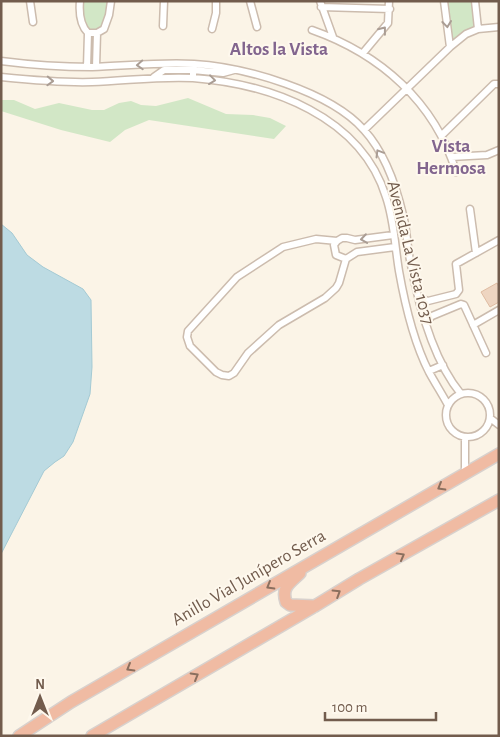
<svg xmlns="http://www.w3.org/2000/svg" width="500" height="737" font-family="'Alegreya Sans',sans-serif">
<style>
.green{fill:#d2e7c6}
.water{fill:#bddbe3;stroke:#a4cad4}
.building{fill:#eed5c1;stroke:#dfbca2}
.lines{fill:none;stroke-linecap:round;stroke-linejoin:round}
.street-casing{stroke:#ccbcae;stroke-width:9}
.highway-casing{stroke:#d8d1cd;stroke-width:14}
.street{stroke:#fff;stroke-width:6}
.highway{stroke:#f0bba3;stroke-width:11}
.oneway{stroke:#aa9d94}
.oneway2{stroke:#8b6f5e}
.labels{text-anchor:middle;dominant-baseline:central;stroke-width:4;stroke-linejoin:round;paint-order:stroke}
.street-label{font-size:18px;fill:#725c4d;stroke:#fef8ed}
.neighbourhood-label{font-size:19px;font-weight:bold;fill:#82658e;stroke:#fef8ed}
</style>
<rect width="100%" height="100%" fill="#fbf4e7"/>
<path class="green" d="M80,1H111L104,29L97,33L84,28Z
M444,1H475L478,29L450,47Z
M188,98L226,114L253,115L270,118L286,126L274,139L149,120L125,130L110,142L61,130L1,111V100H14L35,109L59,103L92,110H104L119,103L131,101L141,105L156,106Z"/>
<path class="water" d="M1,224L12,233L27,255L43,267L83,289L91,300L92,367L90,394L73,442L64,456L55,462L44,471L1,554Z"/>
<path class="building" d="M497,283L499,287V302L490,307L481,292Z"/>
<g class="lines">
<defs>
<path id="street" d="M30,1L33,22
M80,1C79,12 80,25 88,33H97L104,29L109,15L111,1
M250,1L257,27
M320,1L333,37
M444,1L450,47
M475,1L478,29
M321,7L390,9
M163,26L164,1
M212,29L216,13V1
M312,30C380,54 435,102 456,172
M363,53L388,23L389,1
M1,61C32,65 61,67 92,67C126,66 160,62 194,64C244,67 330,91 364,130C385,153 396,185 403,215C407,230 407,246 410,260C418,303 433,360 461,394
M87,67L88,33
M96,67L97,33
M1,77C31,80 61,83 92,82C126,81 159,76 193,78C271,84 361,116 386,197C394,220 395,247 399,271C405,305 413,341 429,372C435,383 442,394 448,405
M154,77L164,70H193L194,66
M193,78V70L223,73L234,70
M364,130L450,47L466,34L478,29L499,27
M442,135L494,84H499
M451,157L487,155L499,150
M470,209L476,253
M337,241L334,245L336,255L346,259L357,252L395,247
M346,259L339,283L336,288L325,298L279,325L248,353L234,373L229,376L222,375L216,372L190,346L187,337L188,331L237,277L283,247L316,239L337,241L342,238H347L355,240L393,235
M419,298L428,301L456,294L459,290L456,264L499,240
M426,322L432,316L461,304L464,305L486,353
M473,325L499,310
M429,371L443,365
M446 415a22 22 0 1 1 44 0a22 22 0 1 1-44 0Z
M490,418L499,425
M465,437V473"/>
<path id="highway" d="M300,573C290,583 281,587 286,602L290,605L315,606
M19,736L71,702L499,454
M92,736L315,606L359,579L499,500"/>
</defs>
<use href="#street" class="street-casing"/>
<use href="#highway" class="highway-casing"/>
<use href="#street" class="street"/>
<use href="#highway" class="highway"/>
</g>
<defs><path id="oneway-chevron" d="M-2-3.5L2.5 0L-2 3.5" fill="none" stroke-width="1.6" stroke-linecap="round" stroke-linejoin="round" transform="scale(1.25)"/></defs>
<g class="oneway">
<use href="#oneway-chevron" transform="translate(447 24) rotate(83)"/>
<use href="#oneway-chevron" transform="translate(383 30) rotate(-52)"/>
<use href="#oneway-chevron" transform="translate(140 65) rotate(177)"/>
<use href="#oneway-chevron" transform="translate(212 80) rotate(7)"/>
<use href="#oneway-chevron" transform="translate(50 81) rotate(2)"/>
<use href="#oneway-chevron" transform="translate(379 153) rotate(-121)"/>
<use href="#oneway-chevron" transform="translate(364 239) rotate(172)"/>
</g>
<g class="oneway2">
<use href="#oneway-chevron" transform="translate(441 487) rotate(150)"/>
<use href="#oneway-chevron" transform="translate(401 556) rotate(-29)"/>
<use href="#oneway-chevron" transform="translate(270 586) rotate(150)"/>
<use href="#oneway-chevron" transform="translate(337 593) rotate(-32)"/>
<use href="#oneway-chevron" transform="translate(130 668) rotate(150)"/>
<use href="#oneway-chevron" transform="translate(195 676) rotate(-30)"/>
</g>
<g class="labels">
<g class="street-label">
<text transform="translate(410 253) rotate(76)">Avenida La Vista 1037</text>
<text transform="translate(249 578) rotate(-30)">Anillo Vial Junípero Serra</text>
</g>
<g class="neighbourhood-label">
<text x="279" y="49">Altos la Vista</text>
<text x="451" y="146">Vista<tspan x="451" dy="22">Hermosa</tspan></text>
</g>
</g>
<rect width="500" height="737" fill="none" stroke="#725c4d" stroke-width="5"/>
<g transform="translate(40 697)" stroke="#fef8ed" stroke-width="4" paint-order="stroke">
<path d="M0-4L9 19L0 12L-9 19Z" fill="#725c4d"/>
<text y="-8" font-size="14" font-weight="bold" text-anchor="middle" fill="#725c4d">N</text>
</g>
<path d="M325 712v8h111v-8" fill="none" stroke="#725c4d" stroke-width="2.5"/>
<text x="332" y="712" font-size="15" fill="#725c4d" stroke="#fef8ed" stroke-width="4" paint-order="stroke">100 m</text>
</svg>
